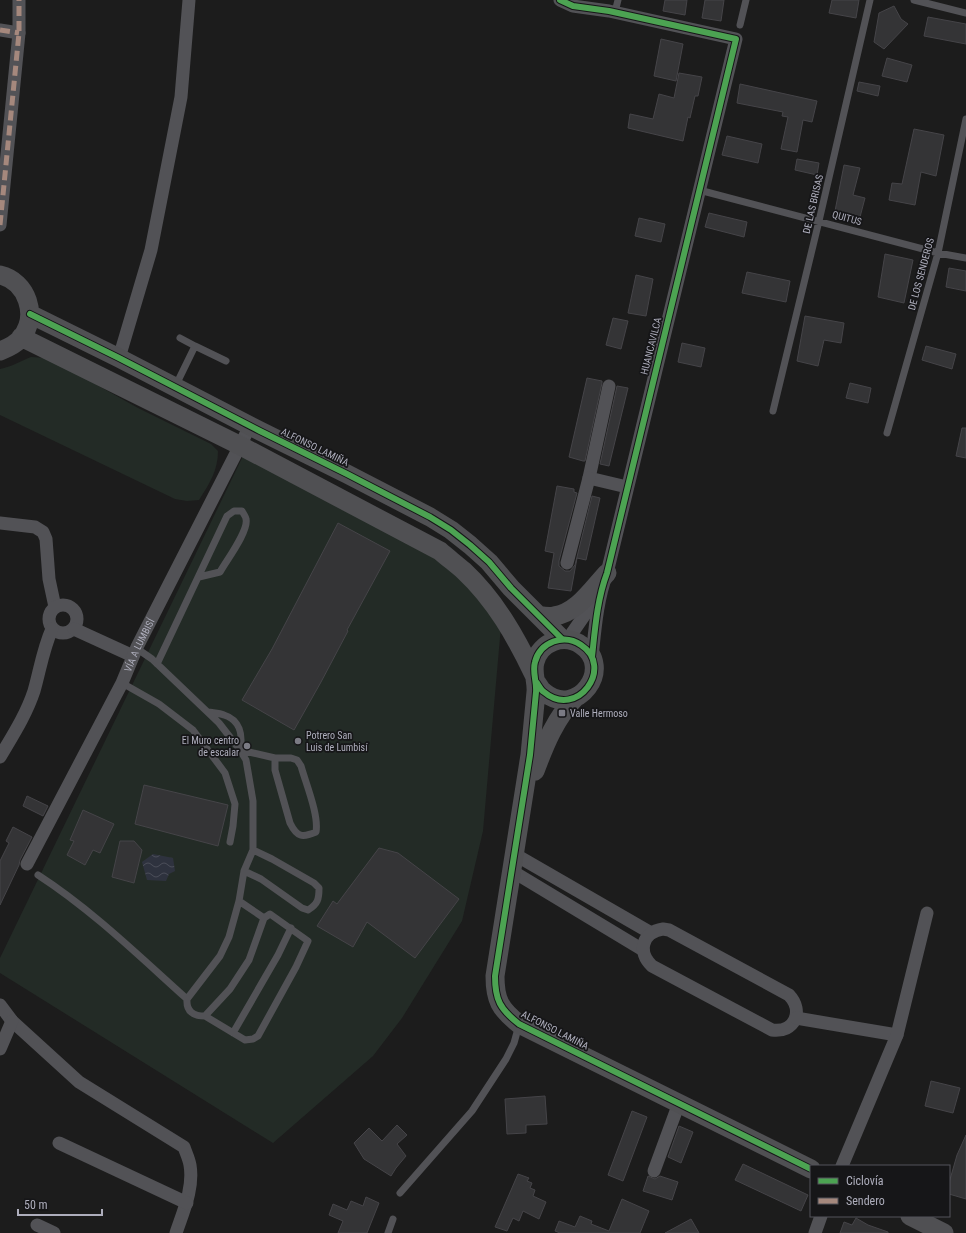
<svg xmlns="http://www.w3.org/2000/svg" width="966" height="1233" font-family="'Roboto Condensed',sans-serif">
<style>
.park{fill:#232b26}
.water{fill:url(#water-waves)}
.building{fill:#343436;stroke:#454448}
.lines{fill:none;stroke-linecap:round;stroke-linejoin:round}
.lane{stroke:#525256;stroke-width:7}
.street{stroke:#525256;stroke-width:13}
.secondary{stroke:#505053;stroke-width:19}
.quiet{stroke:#a5887d;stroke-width:5;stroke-dasharray:10 5;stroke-linecap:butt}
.cycleway-casing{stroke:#161618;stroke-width:8}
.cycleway{stroke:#4ca352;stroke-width:6}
.poi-dot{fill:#7b7b84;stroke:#161618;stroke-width:1.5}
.labels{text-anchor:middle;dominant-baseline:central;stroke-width:3.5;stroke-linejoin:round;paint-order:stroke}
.street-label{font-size:10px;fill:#aeaebc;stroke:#161618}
.poi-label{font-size:10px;fill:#aeaebc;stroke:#161618;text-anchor:start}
</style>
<defs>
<pattern id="water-waves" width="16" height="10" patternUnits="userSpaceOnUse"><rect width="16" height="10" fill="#2e323e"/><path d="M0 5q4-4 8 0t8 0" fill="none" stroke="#4a4d58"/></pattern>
</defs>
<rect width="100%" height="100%" fill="#1c1c1c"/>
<path class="park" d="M31,357L45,358L81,376L138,408L211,444L218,451C218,471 209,484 199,500L187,501L175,499L0,415V369C11,367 21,361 31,357Z
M243,456L440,551L501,626L483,831L462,921L402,1018L373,1056L273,1143L0,973V958Z"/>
<path class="water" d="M153,854L173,858L175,871L169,874L166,881L147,880L142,862Z"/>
<path class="building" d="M665,0H687L685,15L663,11Z
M705,0H724L721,21L702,18Z
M832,0H859L856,18L829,13Z
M894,6L901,19L908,24L884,49L874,42L879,13Z
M928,17L966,24V44L924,36Z
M661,39L683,44L676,81L654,76Z
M887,58L912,65L907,82L882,76Z
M679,73L702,77L698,96H695L690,118L688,117L683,141L628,128L630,114L653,119L659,94L674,98Z
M859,82L880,86L878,96L857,91Z
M740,84L817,101L812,122L803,120L797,152L781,149L788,117L782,116L783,112L737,103Z
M914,129L944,135L936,176L921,172L915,205L889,200L892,183L902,184Z
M727,136L762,144L758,163L722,155Z
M797,159L819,163L817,175L795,170Z
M844,165L860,168L853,195L865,198L860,217L835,211Z
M709,213L747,222L744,237L705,227Z
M639,218L665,224L661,242L635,236Z
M885,254L913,260L904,303L878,297Z
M949,268L966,271V291L946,287Z
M747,272L790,281L786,302L742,293Z
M636,275L653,279L646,316L628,313Z
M805,316L844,323L841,343L824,340L818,366L797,361Z
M613,318L628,321L621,349L606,345Z
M682,343L705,348L701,367L678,362Z
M926,346L956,354L952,369L922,360Z
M587,378L602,381V383L585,461H583L569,457Z
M850,383L871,388L868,403L846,398Z
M617,386L628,388L609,466L600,464Z
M962,428H966V458L956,456Z
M557,486L574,489V492L577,493L559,561V566L565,571H570L575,565L592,496L600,498L586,560L577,558L571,591L548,588L554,553L545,551Z
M338,523L390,551L347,630L348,631L321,682L294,730L242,700L272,649Z
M144,785L228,805L218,846L135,824Z
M27,796L48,806L43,816L23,806Z
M83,810L114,824L100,853L93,850L85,865L67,855L74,841L70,840Z
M13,827L32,837L20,860L19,865L0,905V861L9,843L6,841Z
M120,841H134L142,850L134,883L112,877Z
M379,848L398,853L459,899L415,958L367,922L353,947L317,926L333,901L337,904Z
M931,1081L960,1088L953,1113L925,1106Z
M545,1096L547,1124L526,1125V1133L507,1134L505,1099Z
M632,1111L647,1117L623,1181L608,1175Z
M397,1125L407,1135L397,1144L406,1156L396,1168L391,1176L364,1159L354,1143L369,1128L382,1141Z
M679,1126L693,1132L681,1163L668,1157Z
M966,1135V1199L949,1194V1183L957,1155Z
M743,1164L808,1195L801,1211L735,1180Z
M518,1174L529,1178L527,1181L532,1183L530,1188L535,1190L533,1196L546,1202L539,1219L523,1211L519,1221L513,1218L507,1231L495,1227Z
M648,1176L655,1179L660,1176L678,1182L672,1200L643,1191Z
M366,1197L379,1203L367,1233H338L343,1221L329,1215L333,1204L347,1210L351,1201L363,1206Z
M622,1199L649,1211L640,1233H560L555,1231L559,1221L575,1227L580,1216L592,1221L591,1224L609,1231Z
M856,1218L868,1225L888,1232V1233H840L844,1222L852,1225Z
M691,1219L699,1233H665Z"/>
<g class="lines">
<path class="lane" d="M914,0L966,13
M615,12L618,0
M740,25L746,0
M699,190L938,253L966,258
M180,338L195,346
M175,387L195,346L226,361
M773,411L819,221L870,0
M887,433L938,253L966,119
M136,648L152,659L219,723L240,750L246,760L253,801V850L244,871L239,901L229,937L220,956L187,999C186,1012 194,1016 205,1016L230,989L249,960L264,918L270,914L308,941L296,967L258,1036L253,1039L245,1040L205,1016
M157,664L227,516L234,511H242C243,513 246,517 246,519C249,531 226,561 220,572L199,577
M122,683L159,704L193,730L225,773L235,804L233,826L230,842
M208,712C213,713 219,713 224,715C240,720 243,735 240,750L275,758H291L297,760L301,766C306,784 319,815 316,832C302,838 297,837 290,823L275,770V758
M244,871L261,879L302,908L308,910C318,904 319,899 319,888L314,883L272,859L253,850
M38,875C92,910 139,956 187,999
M239,901L264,918
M233,1033L278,955L291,928
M400,1193L472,1111L506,1059L514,1043L519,1025
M388,1233L393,1219"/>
<g class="street">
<path d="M560,0L573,6L609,11L736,39L607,573C597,600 595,629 592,657"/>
<path d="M0,30L19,33"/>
<path d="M0,225L19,33V0"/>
<path d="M119,358L151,250L181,97L189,0"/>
<path d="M609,386L589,478L627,487"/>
<path d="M0,523L35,527L43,532L46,539L49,579L55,607"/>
<path d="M567,563L589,478"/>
<circle cx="63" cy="619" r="14"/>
<path d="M74,629L133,656"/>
<path d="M568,639L597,597"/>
<path d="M0,757C13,735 26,715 34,691C40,670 43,649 52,629"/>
<path d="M514,854L651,933"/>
<path id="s1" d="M27,864L122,683L137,647L250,426"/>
<path d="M512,871L643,950"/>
<path d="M663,929L669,930L789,995C804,1011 795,1033 772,1030L652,966C637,952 642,932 663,929Z"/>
<path d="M0,1005L12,1021L79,1082L184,1147C186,1153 189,1159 190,1165C194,1188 183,1212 176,1233"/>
<path d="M796,1018L897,1035"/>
<path d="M0,1049L12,1021"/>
<path d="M59,1143L187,1203"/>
<path d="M842,1166L897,1035L927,913"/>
<path d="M654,1171L679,1103"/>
<path d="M37,1225L54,1233"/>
<path d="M815,1233L821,1216"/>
</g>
<path class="secondary" d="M0,275C27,281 39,316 21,338C16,344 8,348 0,351
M30,314L119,358L260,431L347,474L430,517L451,530L470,545L489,562L511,588L562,639
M21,337L241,446L440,551C448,558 456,564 464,571C495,600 516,637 534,675
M538,615C543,616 549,617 554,616C577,613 592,589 607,573
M537,683C539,686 541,690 544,692C577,720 615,667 581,645C564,633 540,642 535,662C532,672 537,682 536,692L530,755L495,976C495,1000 500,1009 519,1024L811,1169
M535,771C545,744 556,717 576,697
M910,1216L944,1233"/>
<path class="quiet" d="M0,30L19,33
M0,225L19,33V0"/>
<defs>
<path id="cycleway" d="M560,0L573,6L609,11L736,39L607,573C597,600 595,629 592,657
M30,314L119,358L260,431L347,474L430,517L451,530L470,545L489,562L511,588L562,639
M537,683C539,686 541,690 544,692C577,720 615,667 581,645C564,633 540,642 535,662C532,672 537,682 536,692L530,755L495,976C495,1000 500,1009 519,1024L811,1169"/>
</defs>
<use href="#cycleway" class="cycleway-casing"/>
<use href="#cycleway" class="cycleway"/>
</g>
<g class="poi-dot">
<rect x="558" y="709" width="8" height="8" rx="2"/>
<circle cx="298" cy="741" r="4"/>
<circle cx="247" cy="746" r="4"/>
</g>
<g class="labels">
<g class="street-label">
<text transform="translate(813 204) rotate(-77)">DE LAS BRISAS</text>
<text transform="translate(847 218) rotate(15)">QUITUS</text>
<text transform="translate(921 274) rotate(-75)">DE LOS SENDEROS</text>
<text transform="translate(651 346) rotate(-76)">HUANCAVILCA</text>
<text transform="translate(315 447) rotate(26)">ALFONSO LAMIÑA</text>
<text stroke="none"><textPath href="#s1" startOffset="246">VÍA A LUMBISÍ</textPath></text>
<text transform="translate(555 1030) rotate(27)">ALFONSO LAMIÑA</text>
</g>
<g class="poi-label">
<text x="570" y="713">Valle Hermoso</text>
<text x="306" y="735">Potrero San<tspan x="306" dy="12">Luis de Lumbisí</tspan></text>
<text x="239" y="740" text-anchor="end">El Muro centro<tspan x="239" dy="12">de escalar</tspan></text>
</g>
</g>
<rect x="810" y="1165" width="140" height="52" fill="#161618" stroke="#53535a"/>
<rect x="818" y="1178" width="20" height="6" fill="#4ca352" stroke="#53535a"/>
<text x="846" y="1185" font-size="12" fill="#aeaebc">Ciclovía</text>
<rect x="818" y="1198" width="20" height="6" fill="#a5887d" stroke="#53535a"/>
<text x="846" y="1205" font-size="12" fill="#aeaebc">Sendero</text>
<path d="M18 1209v6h84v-6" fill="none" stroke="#aeaebc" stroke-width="2"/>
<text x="24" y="1209" font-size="12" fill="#aeaebc" stroke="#161618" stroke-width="3" paint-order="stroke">50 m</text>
</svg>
